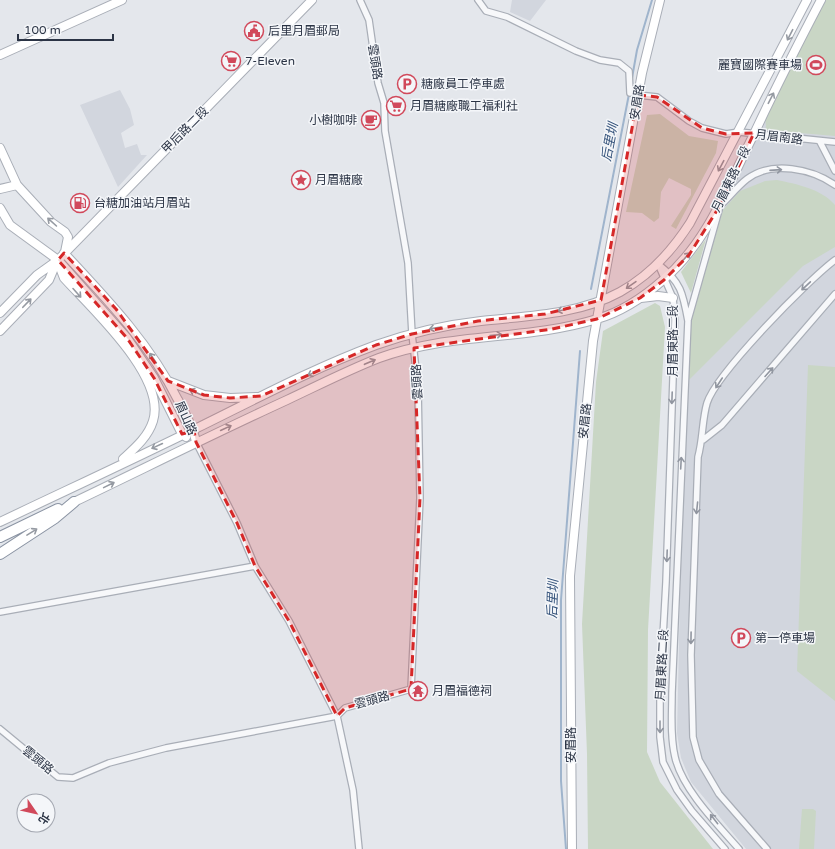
<svg xmlns="http://www.w3.org/2000/svg" width="835" height="849" font-family="'Varela Round','Noto Sans TC',sans-serif">
<style>
.built{fill:#d2d6de}
.green{fill:#c9d6c5}
.lines{fill:none;stroke-linecap:round;stroke-linejoin:round}
.stream{stroke:#9fb4cc;stroke-width:2}
.street-casing{stroke:#a9aeb7;stroke-width:8}
.secondary-casing{stroke:#a9aeb7;stroke-width:10}
.highway-casing{stroke:#8b94a3;stroke-width:12}
.street{stroke:#f7f8fa;stroke-width:5.5}
.secondary{stroke:#fff;stroke-width:8}
.highway{stroke:#fff;stroke-width:10}
.oneway{stroke:#959aa2}
.oneway2{stroke:#9196a0}
.marked{fill:#d62828;fill-opacity:0.2;stroke:#d62828;stroke-width:3;stroke-dasharray:8 5;stroke-linejoin:round}
.labels{text-anchor:middle;dominant-baseline:central;stroke-width:3;stroke-linejoin:round;paint-order:stroke}
.poi-label{font-size:12px;fill:#2b3445;stroke:#f4f6f9;text-anchor:start}
.street-label{font-size:12px;fill:#2b3445;stroke:#f4f6f9}
.water-label{font-size:13px;font-style:italic;fill:#34527a;stroke:#f4f6f9}
</style>
<rect width="100%" height="100%" fill="#e4e7ec"/>
<path class="built" d="M512,0H546L530,21L510,12Z
M824,0H835V849H746L691,782L681,758L677,733L683,459L690,321L723,207L738,172Z
M120,90L130,109L134,125L121,133L125,148L137,144L141,155H147L118,187L80,105Z"/>
<path class="green" d="M825,0H835V136L765,130L766,126L765,118Z
M660,114L689,136L718,141L716,153L676,229L671,226L691,195V189L669,178L661,192L659,218L654,222L642,213L626,212L647,115Z
M777,180C796,184 822,189 835,205V247L803,266L687,382L691,322L723,210L740,191L765,181Z
M706,239L691,293L681,272Z
M655,303L660,306L665,327L648,630L647,752L660,782L713,849H588L587,754L582,624L596,382L603,331Z
M808,365L835,367V701L797,671Z
M802,809H813L816,811L814,849H799Z"/>
<g class="lines">
<path class="stream" d="M632,78L637,50L652,0
M591,289L629,94
M566,849L561,781V600L580,351"/>
<defs>
<path id="street" d="M478,0L486,11L507,17L576,51L600,60L619,63L629,71L630,93
M638,95L657,97L689,121L702,128L726,134L739,132L835,142
M820,142L835,171
M723,203C731,195 738,186 747,179C772,160 812,169 835,185
M658,264C681,282 683,293 688,321L672,693C672,714 670,736 675,757C682,789 718,825 739,849
M658,264L673,298L675,320L666,582L660,691V737L663,762L677,790L692,811L725,849
M688,320L719,210
M703,440L722,425L835,294
M196,442L237,523L255,566L289,621L337,716L353,790L359,849
M0,612L255,566
M0,729L58,777L73,778L109,763L166,748L337,716L345,708L411,689L420,498L418,388L412,334L408,263L385,131L384,103L378,83L369,20L360,0
M767,849L719,794L699,760L693,737L691,655L698,457C703,439 702,420 707,403C716,374 808,280 835,260"/>
<path id="secondary" d="M0,55L122,0
M0,148L17,185L51,222L65,232L68,237L65,252
M0,189L17,185
M0,208L10,225L58,260L127,338L154,378L182,434L186,437
M64,253C107,299 150,344 178,400C186,414 193,427 196,442
M59,265L64,278C92,309 167,377 153,421C148,437 135,448 123,459
M641,298L658,296L673,298
M0,313L37,275L58,260L312,0
M0,331L49,280L57,261
M168,381L204,395L230,398L257,397
M74,502C145,468 215,433 287,400C317,386 348,370 379,358C450,332 526,341 597,319C621,312 645,296 663,280C708,242 728,185 754,134C775,89 798,44 821,0
M0,522C65,491 130,461 195,429C254,400 314,368 376,345C410,333 445,325 481,321C526,316 578,315 620,292C649,276 672,251 690,223L807,0
M572,849L570,576L593,341L642,73L660,0"/>
<path id="highway" d="M0,537L58,509
M0,554L55,518L74,502"/>
</defs>
<use href="#street" class="street-casing"/>
<use href="#secondary" class="secondary-casing"/>
<use href="#highway" class="highway-casing"/>
<use href="#street" class="street"/>
<use href="#secondary" class="secondary"/>
<use href="#highway" class="highway"/>
</g>
<defs><path id="oneway-shaft" d="M-6 0H5M1.5-3L5.5 0L1.5 3" fill="none" stroke-width="1.6" stroke-linecap="round" stroke-linejoin="round"/></defs>
<g class="oneway">
<use href="#oneway-shaft" transform="translate(790 35) rotate(117)"/>
<use href="#oneway-shaft" transform="translate(771 98) rotate(-63)"/>
<use href="#oneway-shaft" transform="translate(721 166) rotate(118)"/>
<use href="#oneway-shaft" transform="translate(52 222) rotate(-138)"/>
<use href="#oneway-shaft" transform="translate(686 257) rotate(-48)"/>
<use href="#oneway-shaft" transform="translate(631 285) rotate(145)"/>
<use href="#oneway-shaft" transform="translate(77 293) rotate(48)"/>
<use href="#oneway-shaft" transform="translate(27 303) rotate(-46)"/>
<use href="#oneway-shaft" transform="translate(563 310) rotate(168)"/>
<use href="#oneway-shaft" transform="translate(435 328) rotate(170)"/>
<use href="#oneway-shaft" transform="translate(496 335) rotate(-6)"/>
<use href="#oneway-shaft" transform="translate(153 358) rotate(-124)"/>
<use href="#oneway-shaft" transform="translate(370 362) rotate(-23)"/>
<use href="#oneway-shaft" transform="translate(313 373) rotate(155)"/>
<use href="#oneway-shaft" transform="translate(195 392) rotate(-156)"/>
<use href="#oneway-shaft" transform="translate(226 428) rotate(-25)"/>
<use href="#oneway-shaft" transform="translate(157 446) rotate(155)"/>
<use href="#oneway-shaft" transform="translate(109 485) rotate(-26)"/>
<use href="#oneway-shaft" transform="translate(32 532) rotate(-32)"/>
</g>
<g class="oneway2">
<use href="#oneway-shaft" transform="translate(776 170) rotate(-4)"/>
<use href="#oneway-shaft" transform="translate(806 286) rotate(137)"/>
<use href="#oneway-shaft" transform="translate(769 372) rotate(-48)"/>
<use href="#oneway-shaft" transform="translate(719 383) rotate(123)"/>
<use href="#oneway-shaft" transform="translate(672 398) rotate(92)"/>
<use href="#oneway-shaft" transform="translate(681 463) rotate(-87)"/>
<use href="#oneway-shaft" transform="translate(697 508) rotate(96)"/>
<use href="#oneway-shaft" transform="translate(667 556) rotate(92)"/>
<use href="#oneway-shaft" transform="translate(691 638) rotate(91)"/>
<use href="#oneway-shaft" transform="translate(660 727) rotate(90)"/>
<use href="#oneway-shaft" transform="translate(714 819) rotate(-128)"/>
</g>
<path class="marked" d="M638,95L657,97L702,128L726,134L754,133L721,204L689,255L664,280L640,298L597,319L552,329L414,348L420,498L411,689L345,708L337,716L289,621L255,566L237,523L196,442L194,431L182,434L154,378L127,338L58,260L64,253L116,309L168,381L204,395L230,398L261,396L376,345L412,334L478,321L545,314L601,300Z"/>
<defs>
<symbol id="civic-ring" viewBox="-11 -11 22 22"><circle r="9.5" fill="#f4f6f9" stroke="#d1495b" stroke-width="1.5"/><path d="M-.6-6.5H3V-4.5H.6V-3L4-1V1h2V6H-6V1h2V-1L-.6-3ZM-1.2 2.5V6h2.4V2.5Z" fill="#d1495b"/></symbol>
<symbol id="supermarket-ring" viewBox="-11 -11 22 22"><circle r="9.5" fill="#f4f6f9" stroke="#d1495b" stroke-width="1.5"/><path d="M-6-5.5h2.5l.6 2H6L4.5 2H-2.5L-4.4-4H-6ZM-1.5 3.2a1.3 1.3 0 1 0 .1 0ZM3 3.2a1.3 1.3 0 1 0 .1 0Z" fill="#d1495b"/></symbol>
<symbol id="stadium-ring" viewBox="-11 -11 22 22"><circle r="9.5" fill="#f4f6f9" stroke="#d1495b" stroke-width="1.5"/><path d="M0-5a6.5 5 0 1 0 0 10a6.5 5 0 1 0 0-10ZM-3.5-1.8h7v3.6h-7Z" fill="#d1495b"/></symbol>
<symbol id="parking-ring" viewBox="-11 -11 22 22"><circle r="9.5" fill="#f4f6f9" stroke="#d1495b" stroke-width="1.5"/><path d="M-3.5-5.5H1a3.5 3.5 0 0 1 0 7H-1V5.5H-3.5ZM-1-3.4V-.6H.8a1.4 1.4 0 0 0 0-2.8Z" fill="#d1495b"/></symbol>
<symbol id="cafe-ring" viewBox="-11 -11 22 22"><circle r="9.5" fill="#f4f6f9" stroke="#d1495b" stroke-width="1.5"/><path d="M-5.5-4.5H6V0H3Q3 3.5 0 3.5H-2.5Q-5.5 3.5-5.5 0ZM3-3.2v2h1.7v-2ZM-6 4.5H4V6H-6Z" fill="#d1495b"/></symbol>
<symbol id="sight-ring" viewBox="-11 -11 22 22"><circle r="9.5" fill="#f4f6f9" stroke="#d1495b" stroke-width="1.5"/><path d="M0-6L1.8-2.2L6-1.7L2.9 1.2L3.7 5.4L0 3.3L-3.7 5.4L-2.9 1.2L-6-1.7L-1.8-2.2Z" fill="#d1495b"/></symbol>
<symbol id="fuel-ring" viewBox="-11 -11 22 22"><circle r="9.5" fill="#f4f6f9" stroke="#d1495b" stroke-width="1.5"/><path d="M-5.5-6h7V0h2V4h1.3V-2.5L3-4.5l.8-.8L6-3V5H2.5V1h-1V6h-7ZM-4.2-4.7v3.2H.2V-4.7Z" fill="#d1495b"/></symbol>
<symbol id="temple-ring" viewBox="-11 -11 22 22"><circle r="9.5" fill="#f4f6f9" stroke="#d1495b" stroke-width="1.5"/><path d="M0-6L5-2H3V0L6.5 2.5H4V6H1.5V3h-3V6H-4V2.5H-6.5L-3 0V-2H-5Z" fill="#d1495b"/></symbol>
</defs>
<g fill-rule="evenodd">
<use href="#civic-ring" x="243" y="20" width="22" height="22"/>
<use href="#supermarket-ring" x="220" y="50" width="22" height="22"/>
<use href="#stadium-ring" x="805" y="54" width="22" height="22"/>
<use href="#parking-ring" x="396" y="73" width="22" height="22"/>
<use href="#supermarket-ring" x="385" y="95" width="22" height="22"/>
<use href="#cafe-ring" x="360" y="109" width="22" height="22"/>
<use href="#sight-ring" x="290" y="169" width="22" height="22"/>
<use href="#fuel-ring" x="69" y="192" width="22" height="22"/>
<use href="#parking-ring" x="730" y="627" width="22" height="22"/>
<use href="#temple-ring" x="407" y="680" width="22" height="22"/>
</g>
<g class="labels">
<g class="poi-label">
<text x="268" y="31">后里月眉郵局</text>
<text x="245" y="61">7-Eleven</text>
<text x="802" y="65" text-anchor="end">麗寶國際賽車場</text>
<text x="421" y="84">糖廠員工停車處</text>
<text x="410" y="106">月眉糖廠職工福利社</text>
<text x="357" y="120" text-anchor="end">小樹咖啡</text>
<text x="315" y="180">月眉糖廠</text>
<text x="94" y="203">台糖加油站月眉站</text>
<text x="755" y="638">第一停車場</text>
<text x="432" y="691">月眉福德祠</text>
</g>
<g class="street-label">
<text transform="translate(375 62) rotate(81)">雲頭路</text>
<text transform="translate(637 102) rotate(-81)">安眉路</text>
<text transform="translate(185 130) rotate(-45)">甲后路二段</text>
<text transform="translate(779 137) rotate(7)">月眉南路</text>
<text transform="translate(731 179) rotate(-64)">月眉東路一段</text>
<text transform="translate(673 341) rotate(-90)">月眉東路二段</text>
<text transform="translate(417 382) rotate(-93)">雲頭路</text>
<text transform="translate(186 418) rotate(66)">眉山路</text>
<text transform="translate(585 421) rotate(-84)">安眉路</text>
<text transform="translate(662 665) rotate(-87)">月眉東路二段</text>
<text transform="translate(372 700) rotate(-15)">雲頭路</text>
<text transform="translate(571 745) rotate(-90)">安眉路</text>
<text transform="translate(38 760) rotate(39)">雲頭路</text>
</g>
<g class="water-label">
<text transform="translate(610 142) rotate(-79)">后里圳</text>
<text transform="translate(553 599) rotate(-88)">后里圳</text>
</g>
</g>
<g transform="translate(36 813) rotate(124)"><circle r="19" fill="#f4f6f9" stroke="#a4a8b1"/>
<path d="M0-3L7 15L0 10L-7 15Z" fill="#d1495b"/>
<text y="-6" font-size="11" font-weight="bold" text-anchor="middle" fill="#2b3445">北</text>
</g>
<path d="M18 34v6h95v-6" fill="none" stroke="#2b3445" stroke-width="2"/>
<text x="24" y="34" font-size="12" fill="#2b3445" stroke="#f4f6f9" stroke-width="3" paint-order="stroke">100 m</text>
</svg>
